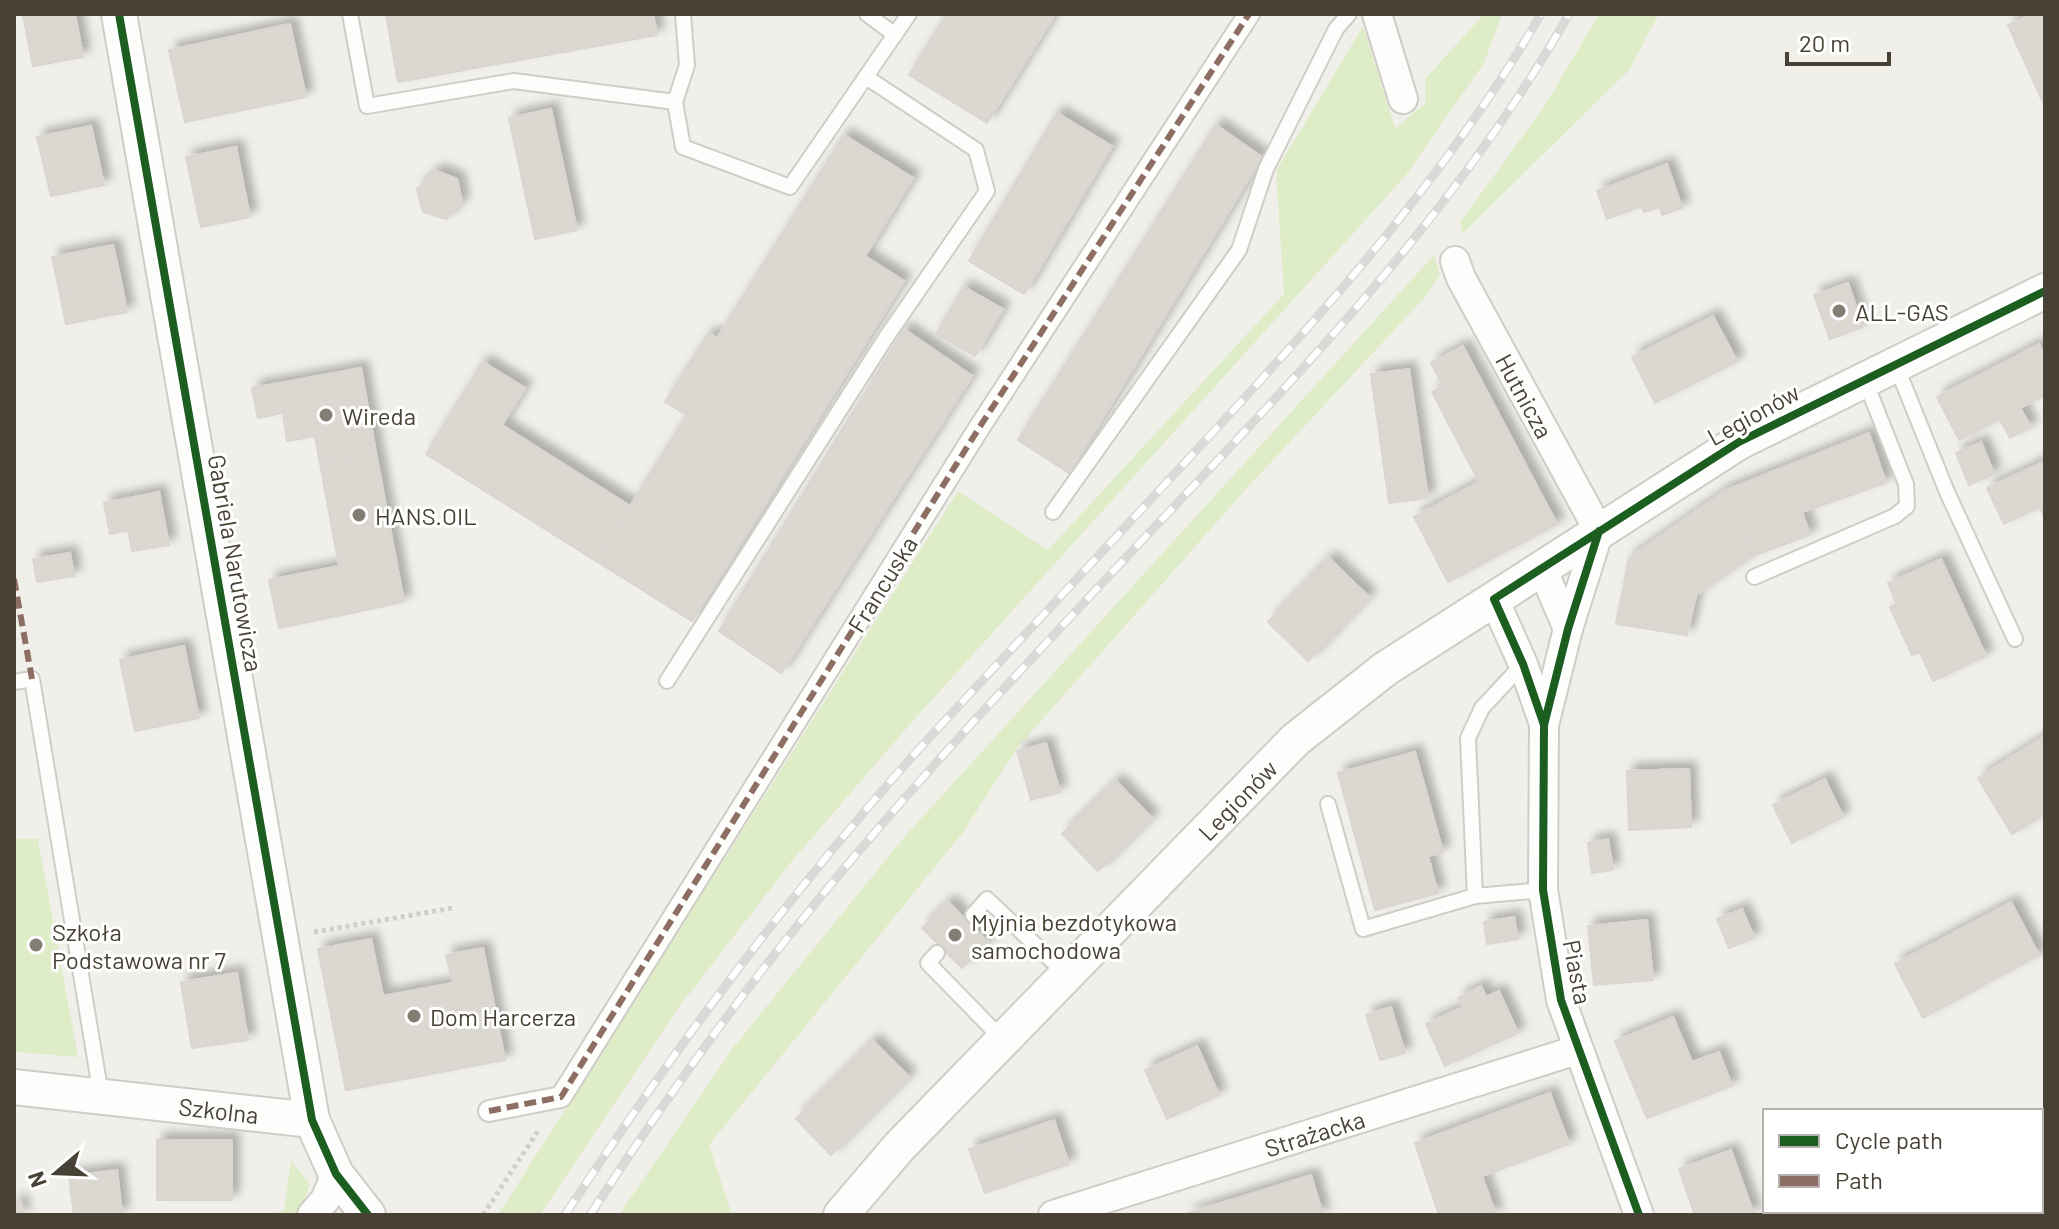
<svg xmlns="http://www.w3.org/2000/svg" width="2059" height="1229" font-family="Barlow,sans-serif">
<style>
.green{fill:#deedc8}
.building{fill:#dbd8d2;stroke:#d9d6d0;stroke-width:2;filter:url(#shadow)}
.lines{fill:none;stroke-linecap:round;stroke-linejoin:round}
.service-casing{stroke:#cfcdc7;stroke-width:18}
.pedestrian-casing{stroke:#cfcdc7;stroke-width:24}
.minor-casing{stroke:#cfcdc7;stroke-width:32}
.tertiary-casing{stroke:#cfcdc7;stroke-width:38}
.path{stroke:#d1cfca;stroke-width:5;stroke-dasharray:4 4;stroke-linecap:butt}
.service{stroke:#fdfdfc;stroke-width:14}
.pedestrian{stroke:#fdfdfc;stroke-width:20}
.minor{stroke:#fdfdfc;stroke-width:28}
.tertiary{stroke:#fdfdfc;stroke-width:34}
.rail-casing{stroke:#d9d9d8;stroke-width:9}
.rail{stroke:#fff;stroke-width:6;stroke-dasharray:18;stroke-linecap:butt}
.quiet{stroke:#8d6e63;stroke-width:6;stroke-dasharray:12 6;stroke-linecap:butt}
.cycleway-casing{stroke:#fff;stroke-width:13}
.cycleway{stroke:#1b5e20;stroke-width:8}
.poi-dot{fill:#837e74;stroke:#fff;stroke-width:3}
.labels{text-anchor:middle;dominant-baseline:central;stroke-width:6;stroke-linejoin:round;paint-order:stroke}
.poi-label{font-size:24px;fill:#484135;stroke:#fff;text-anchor:start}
.street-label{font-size:24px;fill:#484135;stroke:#fff}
</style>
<defs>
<filter id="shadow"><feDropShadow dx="7" dy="-7" stdDeviation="4" flood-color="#0004"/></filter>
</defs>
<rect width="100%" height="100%" fill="#f1efea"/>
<path class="green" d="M1484,14H1502L1484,63L1406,175L911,723L792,861L679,1007L540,1215H498L958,491L1048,550L1284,294L1276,171L1363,26L1395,128L1425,104V79Z
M1599,14H1659L1629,70L1463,233L1460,222L1544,107Z
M1434,255L1440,275L1427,295L1247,488L1018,747L961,835L709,1145L732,1215H619L732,1049L906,835Z
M14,839H38L78,1057L14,1052Z
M291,1161L310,1184L300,1215H274L284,1210Z"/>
<path class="building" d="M75,14L83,57L33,66L23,15Z
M386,14H653L657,35L398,82Z
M947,14H1055L987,123L909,75Z
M2033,14H2045V107L2008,25Z
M290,24L306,97L185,122L169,50Z
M551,109L577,230L535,239L509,118Z
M1057,113L1112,146L1024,294L969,261Z
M1216,125L1262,157L1069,473L1018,440Z
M91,126L104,185L51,196L37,137Z
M844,135L913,178L865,256L904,281L692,621L596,561L687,415L665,402L709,333L717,338Z
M236,147L250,217L201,227L186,157Z
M1667,164L1682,208L1662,215L1660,207L1644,212L1642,206L1607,219L1597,191Z
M436,171L457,179L462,202L446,219L423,212L417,189Z
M113,245L121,281L60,294L52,257Z
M121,281L127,312L66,324L60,294Z
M1848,283L1863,327L1830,339L1814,295Z
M964,287L1003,309L975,356L936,334Z
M1713,316L1737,361L1655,403L1632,357Z
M904,329L972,376L781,673L719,631Z
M2039,344L2045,357V395L2020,408L2031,427L2010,438L2000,419L1959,440L1937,397Z
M1463,346L1475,369L1443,386L1431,363Z
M483,362L525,388L502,425L630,506L596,561L426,454Z
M361,368L376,453L320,463L315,436L287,441L283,413L258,418L252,388Z
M1409,369L1428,498L1389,503L1371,374Z
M1475,369L1557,524L1448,582L1414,517L1479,482L1432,392Z
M1869,433L1886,483L1802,512L1810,535L1752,556L1726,490Z
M1981,442L1994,474L1969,485L1956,453Z
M376,453L404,602L279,628L269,580L339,566L320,463Z
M2045,461V518L2040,507L2004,524L1987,488Z
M1726,490L1752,556L1696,595L1687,635L1616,624L1629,558Z
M159,492L169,545L132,551L128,530L110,534L104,503Z
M70,553L74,576L37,582L33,559Z
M1329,558L1369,597L1308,661L1268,622Z
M1941,559L1986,656L1933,681L1920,652L1912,655L1890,607L1897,604L1888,583Z
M184,646L199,718L135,731L120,660Z
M2045,736V818L2043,815L2012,834L1978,778Z
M1046,743L1060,792L1031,800L1017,751Z
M1415,752L1443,852L1428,856L1438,893L1375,910L1338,773Z
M1689,769L1691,827L1629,830L1627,771Z
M1825,779L1843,817L1792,843L1773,805Z
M1116,781L1152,818L1098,871L1062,834Z
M1608,839L1613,870L1592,873L1588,843Z
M948,902L988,942L962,968L922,928Z
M2011,902L2039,955L1923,1018L1895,964Z
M1742,909L1754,938L1729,948L1717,919Z
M1514,917L1518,939L1487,944L1484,922Z
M1647,920L1653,980L1594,985L1588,926Z
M371,939L383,996L453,983L446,955L483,948L505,1060L346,1090L318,949Z
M237,973L248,1040L192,1048L181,982Z
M1481,986L1486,997L1499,991L1518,1033L1445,1066L1426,1024L1463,1007L1458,998Z
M1391,1007L1405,1053L1380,1060L1366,1015Z
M1673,1017L1692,1062L1719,1052L1732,1086L1647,1118L1615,1041Z
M873,1041L909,1077L831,1155L796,1119Z
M1197,1046L1219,1095L1167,1119L1145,1070Z
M1550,1093L1569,1144L1482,1176L1496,1215H1439L1415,1143Z
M1054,1120L1069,1164L1028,1178L1014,1134Z
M1014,1134L1028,1178L985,1193L969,1149Z
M157,1140H232V1200H157Z
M1731,1150L1754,1215H1695L1679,1169Z
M117,1170L122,1215H74L69,1176Z
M1311,1175L1323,1215H1186V1214Z
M20,1201L24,1215H14V1202Z"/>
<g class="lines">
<defs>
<path id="service" d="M350,14L367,106L514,81L675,102L687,65L683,14
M867,14L895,35
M675,102L683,147L790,187L909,14
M1895,363L1947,492L2015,639
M1053,512L1239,250L1266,169L1336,29L1349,14
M1754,577L1895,516L1907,506L1906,484L1864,378
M1523,664L1482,708L1468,738L1475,896L1543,890
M667,681L885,339L987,191L976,150L866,77
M14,682L32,679L101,1095
M1328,804L1363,929L1475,896
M973,915L987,899L1066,974
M937,953L928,963L1003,1040"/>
<path id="pedestrian" d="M489,1111L561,1097L979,428L1249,14"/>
<g id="minor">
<path d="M1377,14L1403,99"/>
<path id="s1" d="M1455,261L1461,278L1599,531L1568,629L1544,725L1543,890L1561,1000L1639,1215"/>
<path d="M1542,568L1568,629"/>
<path d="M1494,599L1523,664L1544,724"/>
<path d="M312,1215L325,1200L336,1174"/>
<path id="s2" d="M1053,1215L1577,1050"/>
</g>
<g id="tertiary">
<path d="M119,14L312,1120L336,1174L368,1215"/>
<path id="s3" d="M14,1087L312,1120"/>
<path id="s4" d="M841,1215L899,1147L1295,740L1385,669L1739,442L2045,291"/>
</g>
</defs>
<use href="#service" class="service-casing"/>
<use href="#pedestrian" class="pedestrian-casing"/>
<use href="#minor" class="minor-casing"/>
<use href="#tertiary" class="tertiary-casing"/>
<path class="path" d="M314,932L453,908
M483,1215L540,1128"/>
<use href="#service" class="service"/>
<use href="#pedestrian" class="pedestrian"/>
<use href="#minor" class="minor"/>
<use href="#tertiary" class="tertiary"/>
<defs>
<path id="rail" d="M565,1215C675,1047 794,887 929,738C1020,639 1113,541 1204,442C1329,307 1449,173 1541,14
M590,1215C659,1108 733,1004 814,905C906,792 1006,686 1105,580C1272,401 1448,228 1569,14"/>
</defs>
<use href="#rail" class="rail-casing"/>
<use href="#rail" class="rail"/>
<path class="quiet" d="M14,579L32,679
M489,1111L561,1097L979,428L1249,14"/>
<defs>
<path id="cycleway" d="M119,14L312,1120L336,1174L368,1215
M1599,531L1568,629L1544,725L1543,890L1561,1000L1639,1215
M1544,725L1523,664L1494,599L1739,442L2045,291"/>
</defs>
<use href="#cycleway" class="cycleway-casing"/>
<use href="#cycleway" class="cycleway"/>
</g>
<g class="poi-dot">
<circle cx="1839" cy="311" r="8"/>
<circle cx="326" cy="415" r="8"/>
<circle cx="359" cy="515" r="8"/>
<circle cx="955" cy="935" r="8"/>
<circle cx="36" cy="945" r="8"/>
<circle cx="414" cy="1016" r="8"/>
</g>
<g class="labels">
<g class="poi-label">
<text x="1855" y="311">ALL-GAS</text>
<text x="342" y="415">Wireda</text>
<text x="375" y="515">HANS.OIL</text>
<text x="971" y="921">Myjnia bezdotykowa<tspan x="971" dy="28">samochodowa</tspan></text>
<text x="52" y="931">Szkoła<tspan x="52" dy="28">Podstawowa nr 7</tspan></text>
<text x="430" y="1016">Dom Harcerza</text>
</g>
<g class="street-label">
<text stroke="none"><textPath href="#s1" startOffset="152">Hutnicza</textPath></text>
<text transform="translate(1753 414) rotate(-29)">Legionów</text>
<text transform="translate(236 563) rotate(80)">Gabriela Narutowicza</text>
<text transform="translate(882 584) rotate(-58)">Francuska</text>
<text stroke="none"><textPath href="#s4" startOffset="574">Legionów</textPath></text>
<text transform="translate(1578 972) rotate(79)">Piasta</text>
<text stroke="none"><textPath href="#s3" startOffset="206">Szkolna</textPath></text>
<text stroke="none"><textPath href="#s2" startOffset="274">Strażacka</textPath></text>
</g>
</g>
<rect width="2059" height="1229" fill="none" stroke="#484135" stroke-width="32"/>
<rect x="1763" y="1109" width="280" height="104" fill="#ffffff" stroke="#b6b3ae" stroke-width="2"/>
<rect x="1779" y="1135" width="40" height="12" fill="#1b5e20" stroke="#b6b3ae" stroke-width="2"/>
<text x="1835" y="1149" font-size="24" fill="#484135">Cycle path</text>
<rect x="1779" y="1175" width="40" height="12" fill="#8d6e63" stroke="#b6b3ae" stroke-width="2"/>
<text x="1835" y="1189" font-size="24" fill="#484135">Path</text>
<g transform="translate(56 1173) rotate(251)" stroke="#ffffff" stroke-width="6" paint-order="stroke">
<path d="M0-6L14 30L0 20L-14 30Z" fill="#484135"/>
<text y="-12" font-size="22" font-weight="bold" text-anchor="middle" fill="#484135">N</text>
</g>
<path d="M1787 52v12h102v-12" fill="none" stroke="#484135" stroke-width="4"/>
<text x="1799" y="52" font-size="24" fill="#484135" stroke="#ffffff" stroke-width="6" paint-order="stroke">20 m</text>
</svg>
